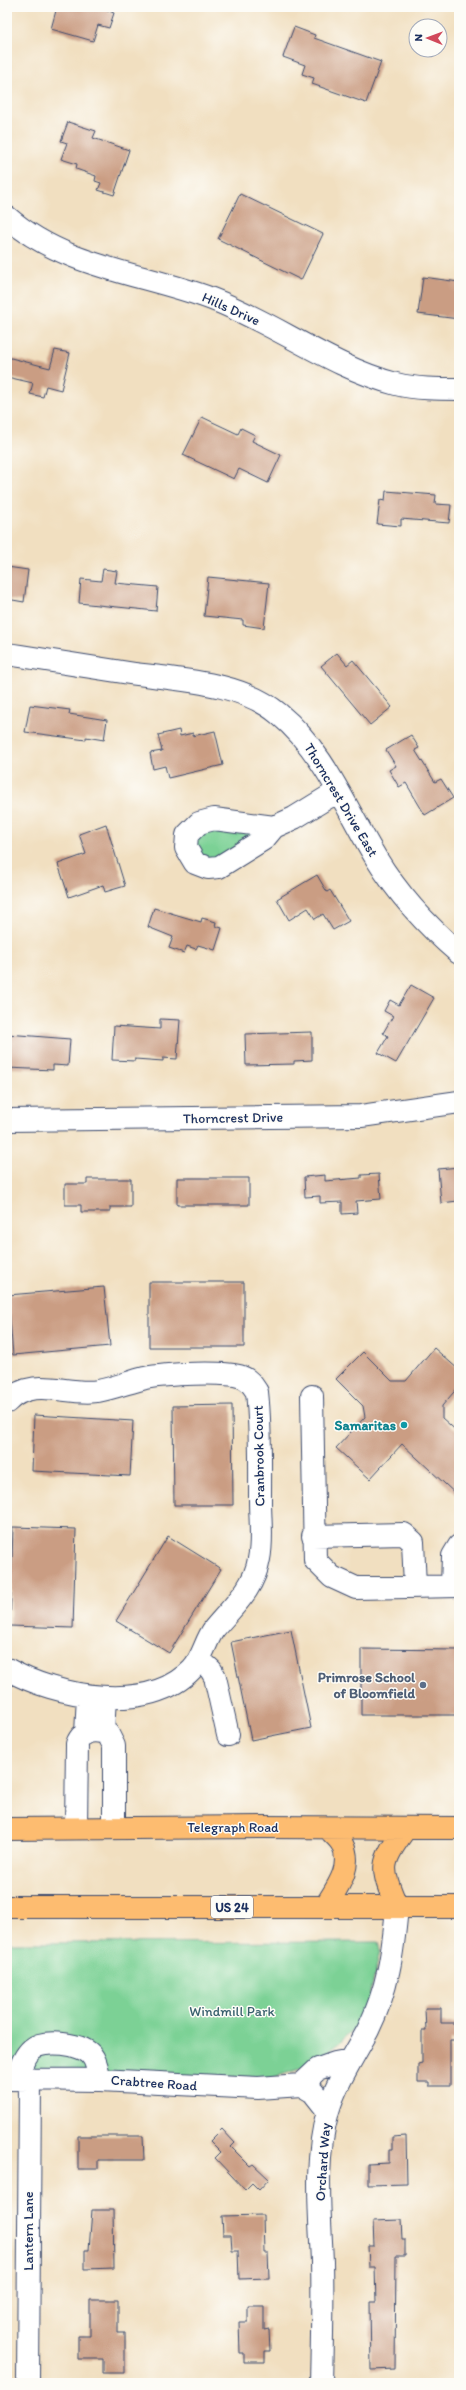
<svg xmlns="http://www.w3.org/2000/svg" width="466" height="2390" font-family="Itim,sans-serif">
<style>
.green{fill:#7cd195;stroke:#4c807a}
.building{fill:#ca9d83}
.lines{fill:none;stroke-linecap:round;stroke-linejoin:round}
.minor-casing{stroke:#3b496d;stroke-width:24}
.highway-casing{stroke:#3b496d;stroke-width:24}
.minor{stroke:#fff;stroke-width:22}
.highway{stroke:#fdbc70;stroke-width:22}
.culture-dot{fill:#0f9aa8;stroke:#fdfcf7;stroke-width:1.5}
.service-dot{fill:#5c6f8a;stroke:#fdfcf7;stroke-width:1.5}
.labels{text-anchor:middle;dominant-baseline:central;stroke-width:3;stroke-linejoin:round;paint-order:stroke}
.shield{fill:#fdfcf7;stroke:#5f6c8c;stroke-width:1}
.shield-label{font-size:13px;font-weight:bold;fill:#1b2f5e}
.street-label{font-size:14px;fill:#1b2f5e;stroke:#fdfcf7}
.culture-label{font-size:14px;font-weight:bold;fill:#0d838f;stroke:#fdfcf7;text-anchor:end}
.service-label{font-size:14px;font-weight:bold;fill:#4e5e75;stroke:#fdfcf7;text-anchor:end}
.park-label{font-size:14px;fill:#38606e;stroke:#fdfcf7}
</style>
<rect width="100%" height="100%" fill="#fdfcf7"/>
<filter id="ink" filterUnits="userSpaceOnUse"><feTurbulence type="fractalNoise" baseFrequency=".025" numOctaves="2"/><feDisplacementMap in="SourceGraphic" scale="8" xChannelSelector="R" yChannelSelector="G"/><feConvolveMatrix kernelMatrix="1 2 1 2 8 2 1 2 1" color-interpolation-filters="sRGB"/></filter>
<filter id="wash" filterUnits="userSpaceOnUse"><feTurbulence type="fractalNoise" baseFrequency=".012" numOctaves="4" result="noise"/><feDisplacementMap in="SourceGraphic" scale="16" xChannelSelector="R" yChannelSelector="G"/><feGaussianBlur stdDeviation="0.9" result="paint"/><feColorMatrix in="noise" values="0 0 0 0 0 0 0 0 0 0 0 0 0 0 0 0 0 1.4 0 .05"/><feComposite in="paint" operator="in"/></filter>
<g filter="url(#wash)">
<rect width="100%" height="100%" fill="#f1dfc0"/>
<path class="green" d="M206,828L257,832L217,860L197,855L196,834Z
M378,1942L380,1951L369,2000L353,2031L312,2065L272,2078L7,2073V1943Z"/>
<g id="blocks">
<path class="building" d="M57,7H109L108,11L114,13L109,28L98,25L93,41L51,29Z
M294,27L315,35L314,38L381,62L366,103L312,84L314,78L302,74L305,65L283,57Z
M68,122L96,131L93,138L129,150L114,195L98,190L101,183L95,181L96,176L76,169L77,164L61,159L67,143L61,141Z
M240,194L323,234L301,280L218,239Z
M423,277L459,282V319L418,314Z
M55,350L70,353L61,390L46,386L43,397L30,394L33,383L7,377V357L50,368Z
M202,417L238,434L241,428L255,435L252,441L281,455L268,483L239,469L234,479L183,455Z
M386,491L436,495L435,504L451,505L449,523L401,519V526L377,524L380,500L385,501Z
M7,567L28,570L24,602L7,599Z
M103,569L117,571L115,583L158,587L156,611L79,603L81,579L101,581Z
M208,577L269,583L264,628L243,625V620L204,616Z
M337,653L347,665L353,660L392,707L370,725L321,666Z
M30,705L70,710L69,714L107,720L104,740L86,737V740L25,732Z
M179,730L180,736L193,733V736L215,731L223,765L168,778L165,766L153,769L150,753L162,751L158,735Z
M411,735L419,748L415,750L435,782L441,779L453,798L425,815L406,783L399,787L389,770L396,766L386,750Z
M106,824L125,886L105,892L103,885L69,897L58,864L86,854L79,834Z
M317,875L327,892L330,890L349,921L333,930L323,914L315,919L308,908L289,920L277,899Z
M154,908L201,922L202,918L216,922L215,926L222,928L215,950L198,945L196,949L187,946L184,953L169,948L173,937L148,927Z
M411,985L434,998L396,1063L378,1053L388,1036L383,1033L393,1016L384,1011L390,1000L399,1005Z
M160,1019L180,1020L177,1059L163,1058V1061L135,1059V1061L112,1060L114,1026L160,1029Z
M312,1032V1060L294,1061V1064L246,1065L245,1034Z
M7,1034L70,1039L68,1066L53,1065V1070L7,1068Z
M459,1167L458,1201L441,1203L438,1169Z
M379,1174L381,1199L356,1201L357,1213L342,1214V1202L320,1203V1196L305,1197L304,1177L325,1175V1181L361,1178V1175Z
M177,1178H249V1205H177Z
M87,1179H131V1207H110V1212H81V1205H65V1184H87Z
M149,1282H244V1347H149Z
M104,1287L110,1346L13,1355L8,1295Z
M434,1348L459,1370V1386L442,1406V1418L459,1433V1497L402,1444L370,1479L336,1448L365,1417L363,1406L336,1379L363,1352L392,1381H406Z
M232,1405L233,1505H174L173,1406Z
M34,1415L133,1421L130,1476L32,1471Z
M13,1527L76,1529L73,1628L10,1626Z
M168,1536L221,1569L169,1653L116,1621Z
M291,1630L311,1728L251,1740L231,1642Z
M361,1649L459,1650V1715H361Z
M425,2008H441V2023H459V2040H450V2086H429V2082H418V2064L422,2063V2031H426Z
M222,2129L235,2143L231,2147L250,2166L253,2164L269,2179L259,2190L252,2183L245,2190L215,2158L221,2152L210,2141Z
M78,2136H143L144,2160H98V2169H78Z
M406,2136L407,2184L368,2185V2164L389,2163V2150H392V2137Z
M92,2210H113L114,2268L85,2269V2250H89Z
M263,2215L264,2253H268L269,2278L239,2279L238,2251H232L231,2235H223L222,2216Z
M401,2220L402,2239H405V2256H396L395,2369L371,2370L370,2302H376L375,2267H369L368,2246H374L373,2221Z
M90,2300H118V2333H125V2373H103V2359H78V2336H90Z
M248,2306H264V2330L269,2329L270,2351H265V2362H244V2353H240L239,2322H248Z"/>
</g>
</g>
<g filter="url(#ink)">
<use href="#blocks" fill-opacity="0" stroke="#3b496d" stroke-width="1"/>
<g class="lines">
<defs>
<path id="minor" d="M7,217C65,268 143,273 212,299C275,323 331,367 396,384C416,389 438,389 459,389
M7,654C48,660 89,667 129,673C177,680 240,681 279,714C324,751 346,809 376,858C398,894 427,926 459,953
M274,827L264,839L219,867L208,868L195,863L186,848L187,835L199,823L214,819L274,827L294,818L338,791
M7,1120L361,1116L459,1102
M312,1396L315,1560L332,1577L356,1588L459,1586
M7,1402C33,1375 66,1396 98,1391C114,1388 129,1382 145,1378C165,1374 224,1371 242,1377C250,1380 253,1386 257,1392C261,1428 260,1465 260,1501C260,1520 263,1540 259,1559C254,1589 233,1606 214,1629C205,1641 203,1658 192,1669C149,1715 56,1697 7,1669
M313,1536L404,1534L413,1542L415,1586
M452,1586L453,1556L459,1546
M199,1659L211,1670L215,1677L228,1735
M103,1732L105,1697
M86,1733L88,1696
M76,1828L77,1744C82,1730 95,1729 108,1734L114,1746V1828
M7,2079L100,2080L258,2088L301,2085L318,2069L335,2063L351,2060
M16,2079C20,2069 23,2057 32,2049C43,2039 83,2043 92,2056C97,2062 98,2073 100,2080
M301,2085L313,2092L328,2111
M28,2383L30,2079
M321,2383C322,2343 323,2302 322,2262C320,2213 314,2159 328,2111C336,2083 354,2056 368,2030C388,1989 393,1953 397,1907"/>
<path id="highway" d="M7,1829L262,1827L459,1828
M7,1907H459
M325,1907C336,1889 354,1867 342,1844C339,1838 332,1833 328,1828
M397,1907C380,1867 380,1864 405,1829"/>
</defs>
<use href="#minor" class="minor-casing"/>
<use href="#highway" class="highway-casing"/>
<use href="#minor" class="minor"/>
<use href="#highway" class="highway"/>
</g>
</g>
<circle class="culture-dot" cx="404" cy="1425" r="4"/>
<circle class="service-dot" cx="423" cy="1685" r="4"/>
<g class="labels">
<rect class="shield" x="211" y="1896" width="42" height="22" rx="3"/>
<g class="shield-label">
<text x="232" y="1907">US 24</text>
</g>
<g class="street-label">
<text transform="translate(231 309) rotate(24)">Hills Drive</text>
<text transform="translate(341 800) rotate(59)">Thorncrest Drive East</text>
<text transform="translate(233 1118) rotate(-1)">Thorncrest Drive</text>
<text transform="translate(259 1456) rotate(-91)">Cranbrook Court</text>
<text x="233" y="1827">Telegraph Road</text>
<text transform="translate(154 2083) rotate(4)">Crabtree Road</text>
<text transform="translate(323 2162) rotate(-86)">Orchard Way</text>
<text transform="translate(28 2231) rotate(-90)">Lantern Lane</text>
</g>
<g class="culture-label">
<text x="396" y="1425">Samaritas</text>
</g>
<g class="service-label">
<text x="415" y="1677">Primrose School<tspan x="415" dy="16">of Bloomfield</tspan></text>
</g>
<g class="park-label">
<text x="232" y="2011">Windmill Park</text>
</g>
</g>
<rect width="466" height="2390" fill="none" stroke="#fdfcf7" stroke-width="24"/>
<g transform="translate(428 38) rotate(271)"><circle r="19" fill="#fdfcf7" stroke="#a3aaba"/>
<path d="M0-3L7 15L0 10L-7 15Z" fill="#d1495b"/>
<text y="-6" font-size="11" font-weight="bold" text-anchor="middle" fill="#1b2f5e">N</text>
</g>
</svg>
